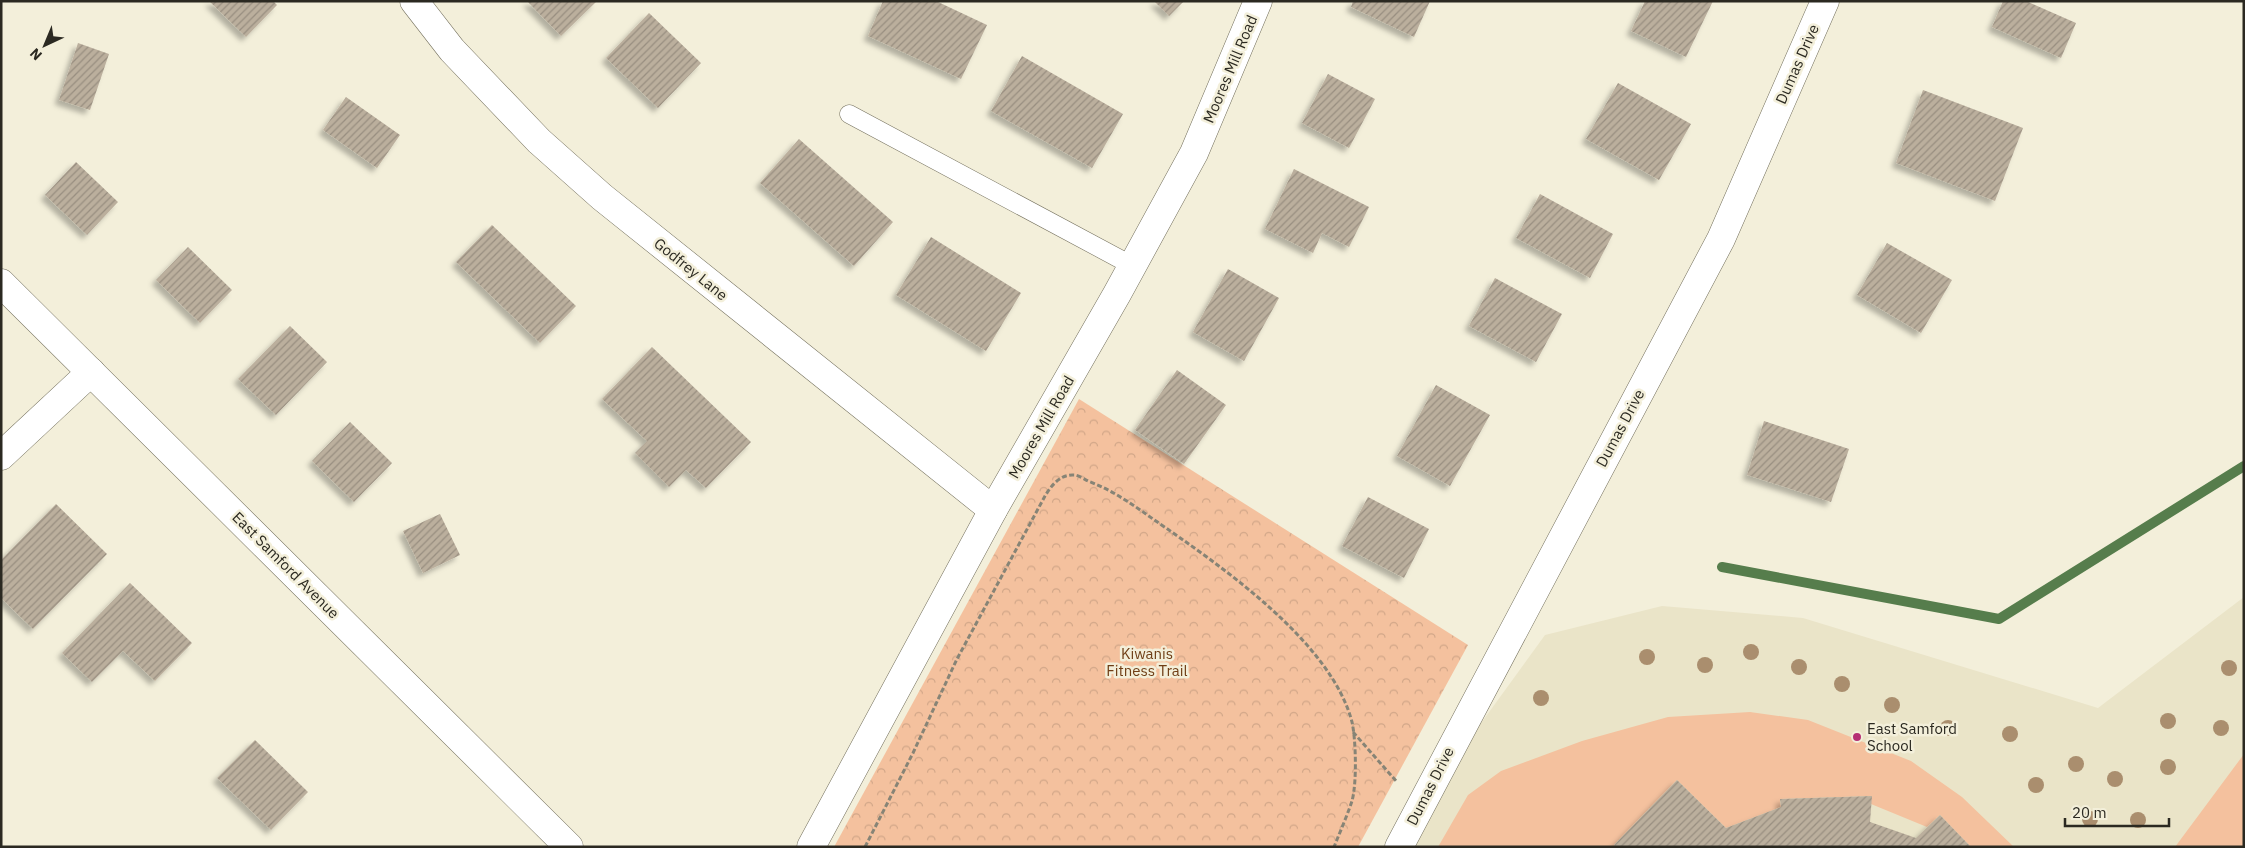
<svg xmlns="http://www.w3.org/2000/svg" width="2245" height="848" font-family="'IBM Plex Sans',sans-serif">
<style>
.built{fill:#eae4c8}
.grass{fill:#f4c19e}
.park{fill:url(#park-crowns)}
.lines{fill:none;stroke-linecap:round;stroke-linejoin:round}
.stream{stroke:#567d4c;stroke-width:10}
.building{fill:url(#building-hatch);filter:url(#shadow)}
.lane-casing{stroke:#736f5c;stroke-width:19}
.street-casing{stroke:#736f5c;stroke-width:29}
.secondary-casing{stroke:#736f5c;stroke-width:29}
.path{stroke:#878476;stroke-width:3;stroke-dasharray:5 2.5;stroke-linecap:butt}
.lane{stroke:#fff;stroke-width:18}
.street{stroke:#fff;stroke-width:28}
.secondary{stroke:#fff;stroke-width:28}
.tree{fill:#aa8e6e}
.poi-dot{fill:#b52f74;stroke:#f3efda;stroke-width:2}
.labels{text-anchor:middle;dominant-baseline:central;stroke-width:5;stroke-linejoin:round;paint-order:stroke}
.street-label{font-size:15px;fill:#2b2921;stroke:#f3efda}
.park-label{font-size:15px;fill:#6f3e15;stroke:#f3efda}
.poi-label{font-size:15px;fill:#2b2921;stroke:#f3efda;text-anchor:start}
</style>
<defs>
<pattern id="park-crowns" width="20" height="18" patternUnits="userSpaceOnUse" patternTransform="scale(1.25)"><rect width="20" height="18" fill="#f4c19e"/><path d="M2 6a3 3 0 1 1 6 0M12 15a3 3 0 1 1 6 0" fill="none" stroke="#d1a688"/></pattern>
<pattern id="building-hatch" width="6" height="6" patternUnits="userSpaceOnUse" patternTransform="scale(1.25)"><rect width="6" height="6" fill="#bbaf9d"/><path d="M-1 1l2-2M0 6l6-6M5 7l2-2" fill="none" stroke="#988e80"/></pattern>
<filter id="shadow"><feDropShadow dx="-4.5" dy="4.5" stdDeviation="2.5" flood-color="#0004"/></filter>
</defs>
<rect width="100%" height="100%" fill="#f3efda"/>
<path class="built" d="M2244,597V847H1412L1450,766L1545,635L1662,606L1803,618L2098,708Z"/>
<path class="grass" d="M1750,712L1808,720L1911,761L1962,797L2014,847H1971L1940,815L1927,827L1871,804V796L1780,799L1781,807L1726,828L1677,780L1614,845L1616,847H1438L1468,795L1501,771L1582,741L1668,717Z
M2244,754V847H2175Z"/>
<path class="park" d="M1079,399L1468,645L1358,847H834Z"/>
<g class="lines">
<path class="stream" d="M1722,567L1999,619L2244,466"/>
</g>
<path class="building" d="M209,1H273L277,5L246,37Z
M527,1H597L561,36Z
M883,1H936L987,25L961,79L868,36Z
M1154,1H1184L1169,16Z
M1353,1H1430L1414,37L1351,7Z
M1645,1H1713L1686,57L1631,31Z
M2003,1H2026L2076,23L2061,58L1992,27Z
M649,13L701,63L658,108L606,58Z
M78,43L109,54L90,110L59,100Z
M1022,56L1123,114L1092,168L991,111Z
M1328,74L1375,99L1349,148L1302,123Z
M1618,83L1691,124L1659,180L1586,139Z
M1923,90L2023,128L1995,201L1896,163Z
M346,97L400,135L377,168L323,130Z
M799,139L893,222L854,266L760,183Z
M76,162L118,202L87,235L45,195Z
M1294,169L1369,207L1349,247L1322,233L1313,253L1265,229Z
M1540,194L1613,234L1590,278L1516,238Z
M492,225L576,306L540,343L456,262Z
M931,237L1021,293L986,351L896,295Z
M1887,243L1952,280L1921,333L1857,295Z
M188,247L232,290L200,323L156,280Z
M1228,269L1279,298L1244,361L1193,332Z
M1495,278L1562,314L1536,362L1469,326Z
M290,326L327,362L276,415L238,379Z
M652,347L751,442L706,488L686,470L669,487L635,453L647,441L602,399Z
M1177,370L1226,405L1184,464L1135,430Z
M1436,385L1490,415L1450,486L1397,456Z
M1764,421L1849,449L1831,502L1747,475Z
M350,422L392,463L354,502L312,461Z
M1368,497L1429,529L1404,578L1342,546Z
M56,504L107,554L33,629L1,598V560Z
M440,514L460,555L423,573L403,531Z
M130,583L192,643L155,681L123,651L92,682L62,653Z
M255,740L308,792L271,830L217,778Z
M1677,780L1726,828L1781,807L1780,799L1872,796L1870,822L1916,838L1940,815L1971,847H1616L1614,845Z"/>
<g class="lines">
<defs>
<path id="lane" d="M849,114L1133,266"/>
<path id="street" d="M414,1L452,50L539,141L602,197L993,510
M1,456L91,372
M1399,847L1721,239L1825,1"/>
<path id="secondary" d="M1,283L569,847
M811,847L993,510L1117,294L1194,153L1258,1"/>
</defs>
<use href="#lane" class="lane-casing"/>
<use href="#street" class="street-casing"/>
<use href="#secondary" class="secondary-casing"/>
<path class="path" d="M1353,732L1397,782
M865,847L913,753L957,659L1045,496C1051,486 1060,474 1074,475C1078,475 1084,479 1088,481C1112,490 1132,504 1153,519C1218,564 1331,641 1352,722C1356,740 1357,783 1352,801C1347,816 1340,832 1334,847"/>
<use href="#lane" class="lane"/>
<use href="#street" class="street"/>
<use href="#secondary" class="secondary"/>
</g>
<g class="tree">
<circle cx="1751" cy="652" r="8"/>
<circle cx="1647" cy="657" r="8"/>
<circle cx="1705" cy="665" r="8"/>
<circle cx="1799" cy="667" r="8"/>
<circle cx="2229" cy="668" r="8"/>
<circle cx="1842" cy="684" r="8"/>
<circle cx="1541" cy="698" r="8"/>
<circle cx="1892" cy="705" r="8"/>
<circle cx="2168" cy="721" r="8"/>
<circle cx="1948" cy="728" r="8"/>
<circle cx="2221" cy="728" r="8"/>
<circle cx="2010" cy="734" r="8"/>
<circle cx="2076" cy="764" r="8"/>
<circle cx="2168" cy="767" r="8"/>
<circle cx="2115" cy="779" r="8"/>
<circle cx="2036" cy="785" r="8"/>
<circle cx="2090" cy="819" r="8"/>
<circle cx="2138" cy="820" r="8"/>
</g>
<circle class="poi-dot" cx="1857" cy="737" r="5"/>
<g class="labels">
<g class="street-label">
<text transform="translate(1797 64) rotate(-66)">Dumas Drive</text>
<text transform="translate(1230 69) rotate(-67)">Moores Mill Road</text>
<text transform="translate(691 269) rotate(39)">Godfrey Lane</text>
<text transform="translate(1041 427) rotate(-60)">Moores Mill Road</text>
<text transform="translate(1620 428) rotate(-62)">Dumas Drive</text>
<text transform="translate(286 565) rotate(45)">East Samford Avenue</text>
<text transform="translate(1430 786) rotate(-63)">Dumas Drive</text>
</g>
<g class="park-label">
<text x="1147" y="653">Kiwanis<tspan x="1147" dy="17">Fitness Trail</tspan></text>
</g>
<g class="poi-label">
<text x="1867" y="728">East Samford<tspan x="1867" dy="17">School</tspan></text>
</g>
</g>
<rect width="2245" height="848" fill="none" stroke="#2b2921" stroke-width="5"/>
<g transform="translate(45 45) rotate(224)" stroke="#f3efda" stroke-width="4" paint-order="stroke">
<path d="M0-4L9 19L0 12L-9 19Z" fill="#2b2921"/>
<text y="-8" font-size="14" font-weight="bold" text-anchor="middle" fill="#2b2921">N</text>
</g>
<path d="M2065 818v8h104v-8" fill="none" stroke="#2b2921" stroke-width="2.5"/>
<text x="2072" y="818" font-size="15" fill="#2b2921" stroke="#f3efda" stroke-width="4" paint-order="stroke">20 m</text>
</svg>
